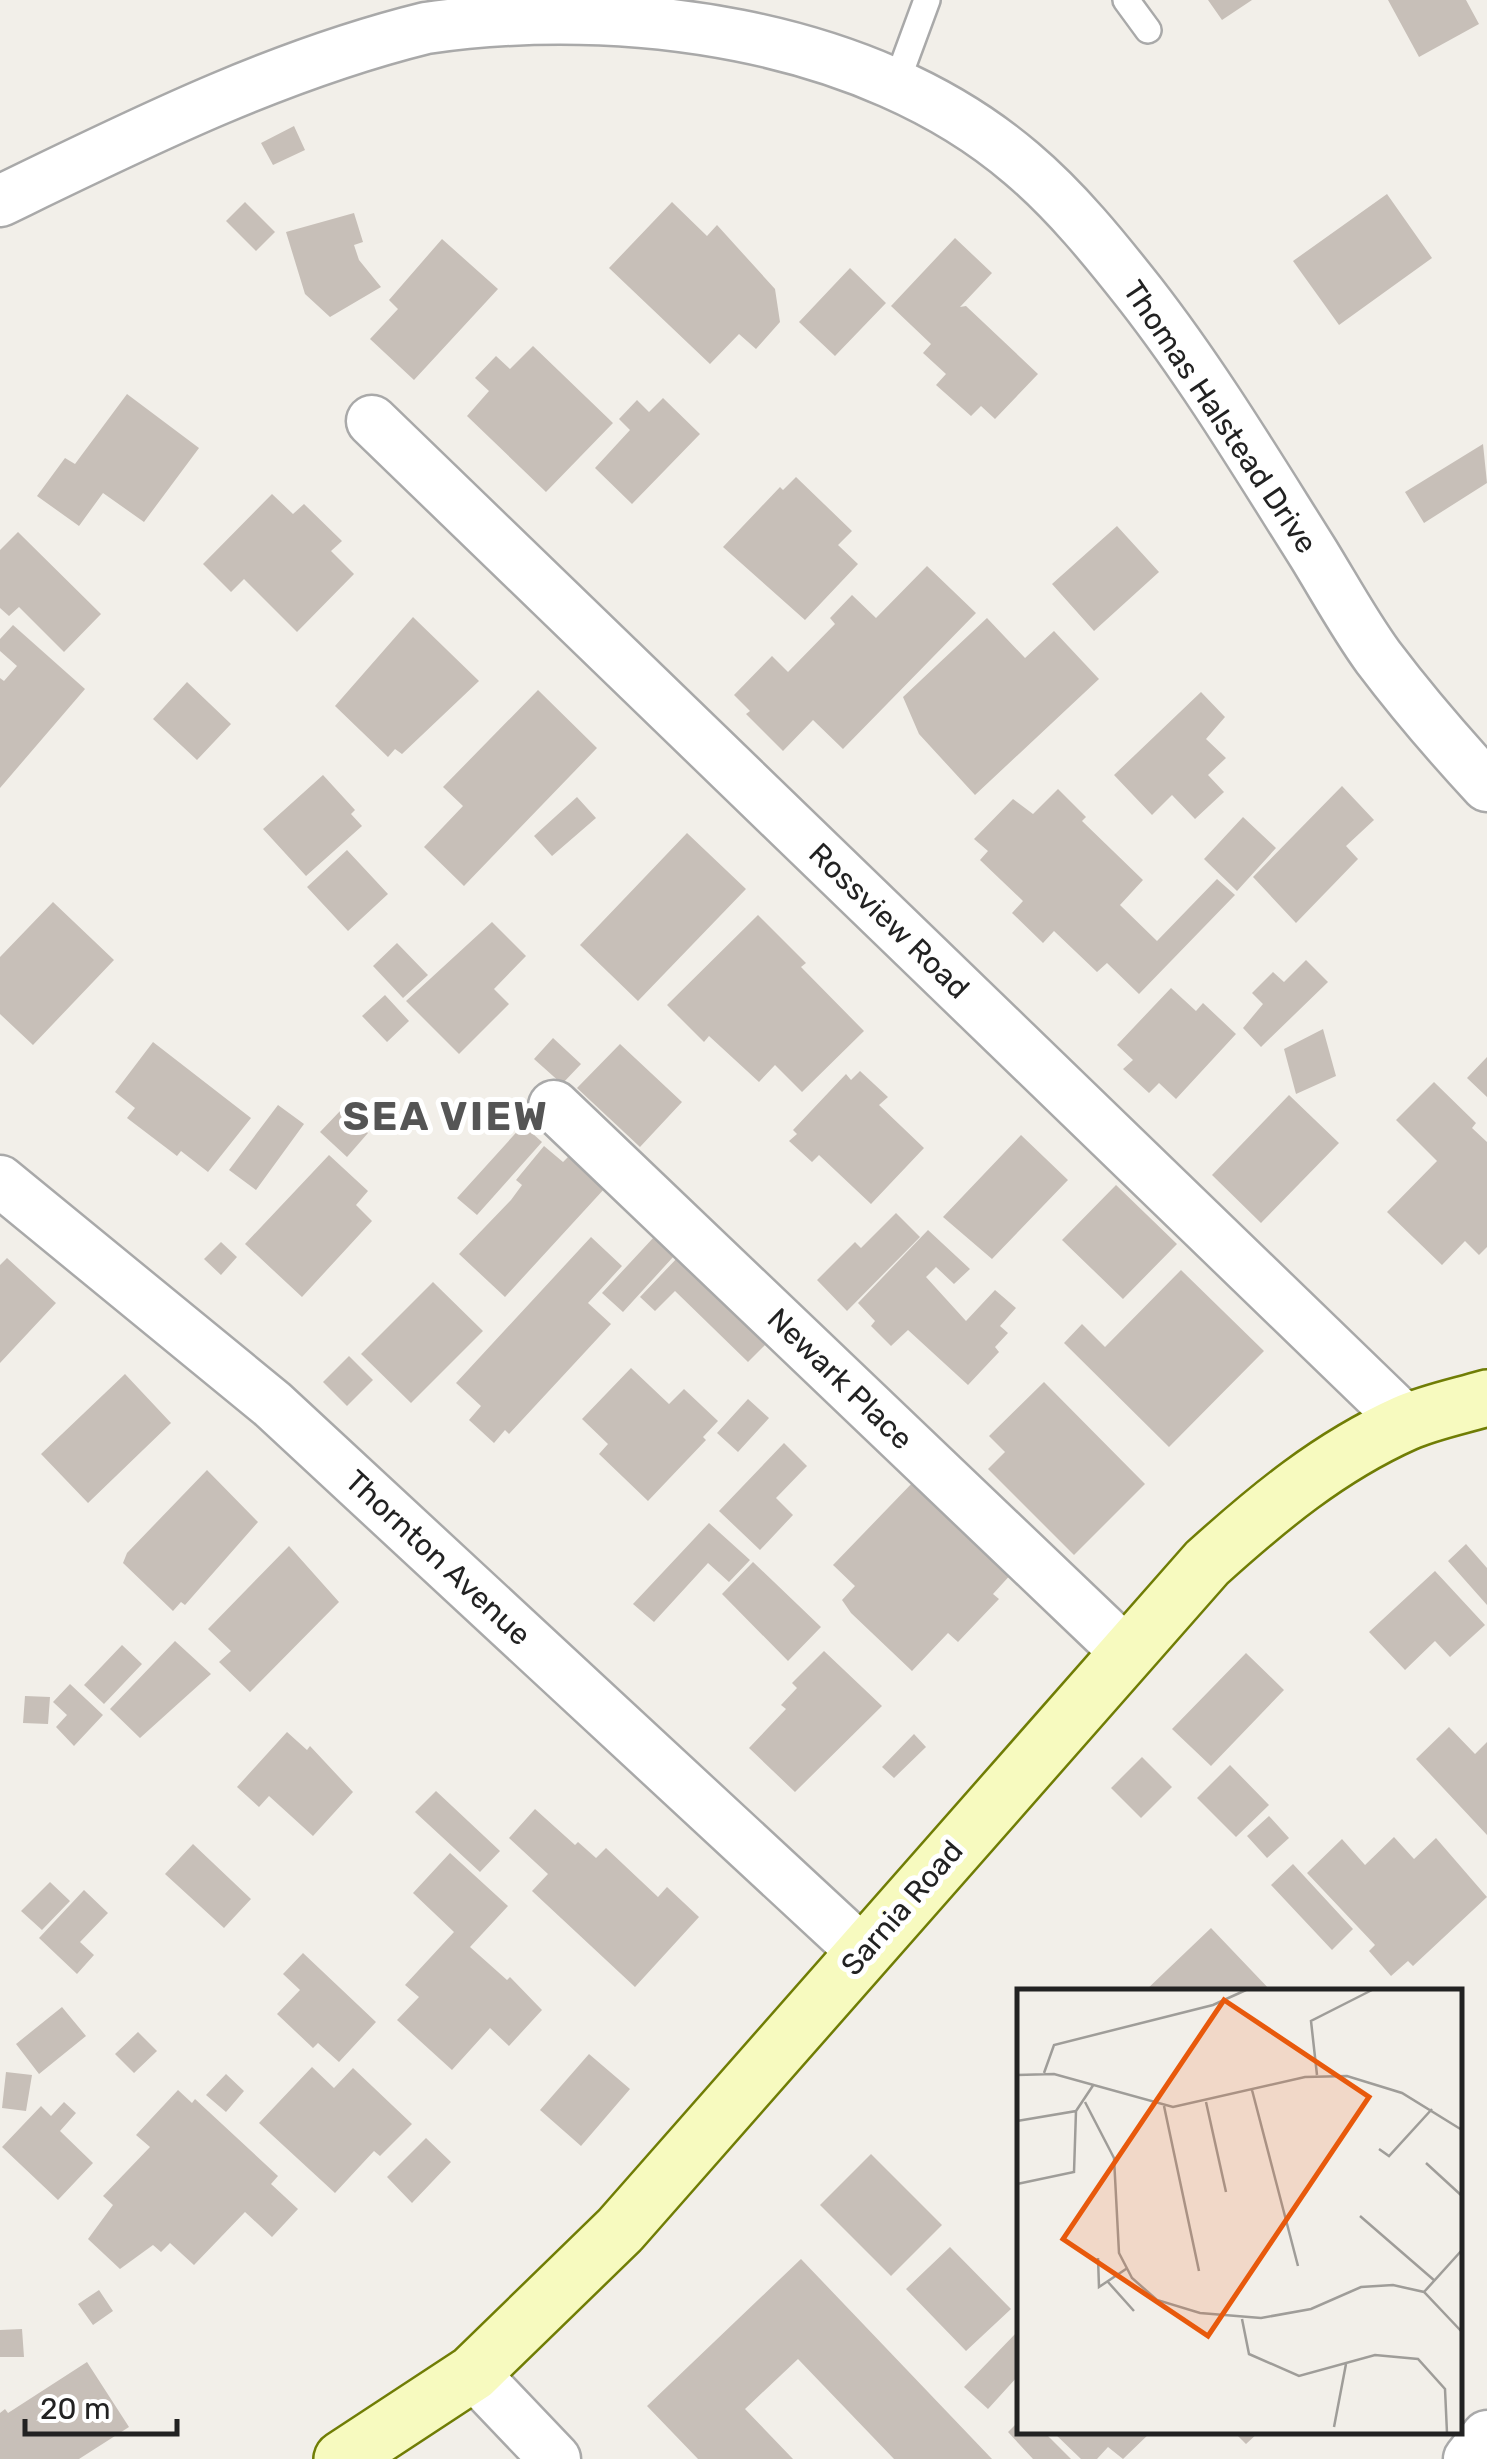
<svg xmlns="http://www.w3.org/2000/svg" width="1487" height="2459" font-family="Rubik,sans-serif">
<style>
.building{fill:#c7bfb8}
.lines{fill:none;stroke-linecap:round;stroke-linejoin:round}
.service-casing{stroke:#a9a9a9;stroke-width:30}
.minor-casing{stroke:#a9a9a9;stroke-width:55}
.secondary-casing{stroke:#707d05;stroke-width:60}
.service{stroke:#fff;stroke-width:25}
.minor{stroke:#fff;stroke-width:50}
.secondary{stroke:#f7fabf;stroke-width:55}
.labels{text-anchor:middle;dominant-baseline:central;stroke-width:10;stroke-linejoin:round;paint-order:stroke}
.street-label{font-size:30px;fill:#222;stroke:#fff}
.district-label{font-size:40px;font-weight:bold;letter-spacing:2.5px;fill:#555;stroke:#fff}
.inset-road{fill:none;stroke:#9f9d99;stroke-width:2.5}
.view{fill:#e8590c;fill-opacity:0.15;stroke:#e8590c;stroke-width:5}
.inset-edge{fill:none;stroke:#222;stroke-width:5}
</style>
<rect width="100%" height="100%" fill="#f2efe9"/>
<path class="building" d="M1208,0H1252L1222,20Z
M1388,0H1466L1479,24L1419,57Z
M294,126L305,150L273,165L261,143Z
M1387,194L1432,258L1339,325L1293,261Z
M245,202L275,232L256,251L226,221Z
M672,202L707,236L717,225L775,289L780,322L756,349L739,334L710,364L609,268Z
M354,213L363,242L354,245L359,260L381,287L330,317L305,294L286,232Z
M955,238L992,273L960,307L966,306L1038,374L995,419L981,406L971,416L936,385L946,374L923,353L931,344L891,306Z
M442,239L498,289L414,380L370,339L398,309L389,300Z
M850,268L886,303L835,356L799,322Z
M533,346L613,423L546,492L467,416L489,391L475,378L496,356L510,369Z
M127,394L199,448L144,522L103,493L79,526L37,496L65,458L75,464Z
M663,398L700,434L632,504L595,468L630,430L619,419L637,400L649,412Z
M1483,444L1487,483L1424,523L1405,492Z
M796,477L852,531L838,545L858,564L805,620L723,547L780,487L783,490Z
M272,494L293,514L304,504L342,541L331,551L354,574L297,632L244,579L231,592L203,564Z
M1117,526L1159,572L1094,631L1052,584Z
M18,532L101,614L64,652L19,607L9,616L0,608V550Z
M927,566L976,613L843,749L813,720L783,751L746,714L750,711L734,695L772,656L788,672L835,624L830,618L852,595L876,618Z
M413,617L479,681L402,754L395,749L388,757L335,706Z
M987,618L1025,658L1054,631L1099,679L975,795L919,734L903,697Z
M13,625L85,689L0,788V678L4,681L17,666L0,651V639Z
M187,682L231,724L197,760L153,719Z
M538,690L597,748L464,886L424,847L463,806L443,787Z
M1201,692L1225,717L1206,739L1226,758L1208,775L1224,792L1195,819L1172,795L1152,815L1114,775Z
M323,775L355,810L351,814L362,826L306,876L263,829Z
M1342,786L1374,820L1346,846L1358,859L1296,923L1253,877Z
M1058,789L1086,817L1082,821L1143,880L1120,905L1157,941L1217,879L1235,895L1139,994L1107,963L1097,972L1054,931L1043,943L1012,913L1023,901L980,860L988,851L974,839L1013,799L1033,814Z
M577,797L596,818L552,856L534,836Z
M1243,817L1276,848L1237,891L1204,859Z
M687,833L746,889L638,1001L580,945Z
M347,850L388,894L348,931L307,887Z
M53,902L114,960L33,1045L0,1014V957Z
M758,915L806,963L801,967L864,1031L802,1092L775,1065L759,1082L709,1036L704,1042L667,1005Z
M492,922L526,956L494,989L509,1004L459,1054L406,1001Z
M397,943L428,975L403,998L373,966Z
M1306,960L1328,982L1261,1047L1243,1028L1263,1004L1252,993L1273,972L1284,982Z
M1171,988L1196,1011L1203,1003L1236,1034L1176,1099L1159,1083L1149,1093L1123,1069L1133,1060L1117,1045Z
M385,995L409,1021L387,1042L362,1016Z
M1323,1029L1336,1076L1296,1094L1284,1049Z
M553,1038L581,1064L562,1084L534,1059Z
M153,1042L251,1118L208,1172L181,1151L177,1156L127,1118L135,1108L115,1092Z
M620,1044L682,1102L640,1147L577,1088Z
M1487,1057V1097L1467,1078Z
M860,1071L888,1097L879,1105L924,1148L871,1204L819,1155L812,1162L789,1141L797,1134L793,1130L846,1074L851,1080Z
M1434,1082L1476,1123L1472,1128L1487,1142V1247L1479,1255L1465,1241L1442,1265L1387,1212L1437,1161L1396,1120Z
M1289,1095L1339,1143L1261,1223L1212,1175Z
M278,1105L304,1124L256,1190L229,1170Z
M341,1110L368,1133L347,1157L320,1132Z
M523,1125L542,1142L477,1215L457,1198Z
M1021,1135L1068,1180L992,1259L943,1217Z
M544,1146L563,1162L568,1157L605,1188L505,1297L459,1254L511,1200L522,1185L516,1180Z
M329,1155L368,1191L356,1205L372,1221L302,1297L245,1244Z
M1116,1185L1177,1244L1123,1299L1062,1240Z
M896,1213L920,1237L847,1311L817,1280L855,1242L861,1248Z
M928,1230L970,1269L954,1284L936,1267L926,1277L966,1321L995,1290L1016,1308L1000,1326L1008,1333L995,1347L999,1352L968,1385L908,1330L891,1346L871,1326L875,1321L858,1303Z
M591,1237L622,1266L588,1303L611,1324L509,1434L505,1430L494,1443L469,1420L481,1406L456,1383Z
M654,1237L674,1256L623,1312L602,1293Z
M221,1242L237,1257L221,1275L204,1259Z
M679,1256L768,1342L748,1362L675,1291L655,1311L640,1297Z
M7,1258L56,1303L0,1363V1265Z
M1181,1270L1264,1351L1169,1447L1064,1343L1082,1324L1105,1347Z
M433,1282L483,1331L411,1403L361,1354Z
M349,1356L373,1380L347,1406L323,1382Z
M631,1368L669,1404L684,1389L718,1421L703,1437L706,1440L648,1501L599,1454L608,1444L582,1419Z
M125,1374L171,1423L88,1503L41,1454Z
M1044,1382L1145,1484L1074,1555L988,1469L1005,1452L989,1436Z
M748,1399L769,1418L738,1452L717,1433Z
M784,1443L807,1466L776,1498L793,1515L760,1550L719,1511Z
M207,1470L258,1522L185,1605L181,1602L173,1611L123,1563L127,1553Z
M916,1479L1013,1572L993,1594L999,1599L958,1642L948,1633L912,1671L851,1613L842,1600L855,1586L833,1565Z
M709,1523L750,1560L729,1582L708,1563L654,1622L633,1604Z
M1466,1544L1487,1568V1605L1448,1561Z
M289,1546L339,1602L250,1692L219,1662L231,1651L208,1629Z
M753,1562L821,1627L788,1661L722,1594Z
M1435,1571L1485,1625L1450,1657L1435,1641L1405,1670L1369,1632Z
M175,1641L211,1674L140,1738L110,1709Z
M122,1645L142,1664L104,1704L84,1685Z
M824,1651L882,1706L795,1792L749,1748L786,1709L781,1705L797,1688L792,1683Z
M1246,1653L1284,1690L1211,1766L1172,1729Z
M70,1684L103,1715L74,1746L56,1727L67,1715L53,1702Z
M25,1696L50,1697L48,1724L23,1723Z
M1449,1727L1475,1754L1487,1742V1835L1416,1759Z
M287,1732L307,1750L310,1746L353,1792L313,1836L269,1796L259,1807L237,1787Z
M914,1734L926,1747L894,1778L882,1767Z
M1142,1757L1172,1787L1141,1818L1111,1788Z
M1230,1765L1269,1805L1236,1837L1197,1798Z
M436,1791L500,1851L480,1872L415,1812Z
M535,1809L575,1845L578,1842L596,1858L606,1848L658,1897L667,1887L699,1917L635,1987L532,1891L548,1874L509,1838Z
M1269,1816L1289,1838L1267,1858L1247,1836Z
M1394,1837L1414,1859L1436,1838L1487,1897L1413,1966L1408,1961L1391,1976L1369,1951L1375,1945L1307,1873L1342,1839L1365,1865Z
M193,1844L251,1899L224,1928L165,1874Z
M450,1853L508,1906L470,1947L507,1980L510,1977L542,2010L509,2046L490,2028L452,2070L397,2020L419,1997L405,1985L454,1932L413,1893Z
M1293,1864L1353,1929L1332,1950L1271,1885Z
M50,1882L70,1901L42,1930L21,1911Z
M84,1890L108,1913L80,1942L94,1955L77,1974L39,1938Z
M1211,1928L1272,1992H1144Z
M303,1953L376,2022L339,2062L318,2043L313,2048L277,2014L300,1990L283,1974Z
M62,2007L86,2036L39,2074L16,2044Z
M138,2032L157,2051L134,2073L115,2054Z
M589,2054L630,2089L581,2146L540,2110Z
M312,2067L334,2088L353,2068L412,2124L380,2156L374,2151L335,2193L259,2123Z
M6,2072L32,2075L26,2111L2,2108Z
M226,2074L244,2091L226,2112L206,2095Z
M178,2090L192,2103L195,2099L278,2176L271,2184L298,2209L272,2237L245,2212L194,2265L170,2243L161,2252L153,2245L120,2269L88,2239L113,2205L103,2196L150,2147L136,2135Z
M64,2102L76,2113L60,2131L93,2163L58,2200L2,2147L41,2106L51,2116Z
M426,2138L451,2162L412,2203L387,2177Z
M871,2154L942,2225L891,2276L820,2205Z
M950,2247L1011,2309L966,2351L906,2289Z
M801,2259L992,2459H894L798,2359L745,2409L793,2459H698L647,2406Z
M99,2290L113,2311L93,2325L78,2304Z
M22,2329L24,2357H0V2330Z
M1017,2332L1019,2375L988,2409L964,2387Z
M87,2362L129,2427L79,2459H0V2413L5,2409L8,2413Z
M1019,2421V2432H1044L1071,2459H1033L1008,2432Z
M1053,2432H1151L1123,2459L1108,2447L1097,2459H1081Z
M1234,2432H1259L1246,2444Z"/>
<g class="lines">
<defs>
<path id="service" d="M1126,0L1148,30
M896,84L927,0"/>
<path id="minor" d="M0,201C138,134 276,65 426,28C621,0 867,31 1021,163C1066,201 1104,248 1141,295C1204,376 1258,466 1313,553C1334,587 1354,624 1378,657C1412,702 1449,745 1487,786
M372,421L1407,1422
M554,1106L1127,1653
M0,1181L272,1404L863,1952
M473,2373L555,2459
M1469,2459L1487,2436"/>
<path id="secondary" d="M342,2459L473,2373L620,2230L1207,1563C1268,1508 1329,1457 1405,1423C1430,1412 1460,1406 1487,1398"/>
</defs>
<use href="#service" class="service-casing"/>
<use href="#minor" class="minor-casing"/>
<use href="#secondary" class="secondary-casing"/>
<use href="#service" class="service"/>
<use href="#minor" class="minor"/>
<use href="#secondary" class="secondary"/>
</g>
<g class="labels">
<g class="street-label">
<text transform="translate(1220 417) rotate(56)">Thomas Halstead Drive</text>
<text transform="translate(889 921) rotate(44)">Rossview Road</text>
<text transform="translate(840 1379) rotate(44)">Newark Place</text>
<text transform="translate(438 1558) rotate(43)">Thornton Avenue</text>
<text transform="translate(902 1908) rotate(-49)">Sarnia Road</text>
</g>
<g class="district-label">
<text x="446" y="1116">SEA VIEW</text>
</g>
</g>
<g transform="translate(1017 1989)">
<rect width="445" height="445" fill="#f2efe9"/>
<path class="inset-road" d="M27,84L37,56L196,16L229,1M0,86L37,85L156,118L288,88L330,87L385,104L445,141M300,86L294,32L355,1M235,101L281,277M68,113L97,169L102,264L115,289L140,311L183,324L244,329L294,320L344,298L376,296L407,303L445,343M189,113L209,203M147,117L182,282M0,132L59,122L77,95M362,160L372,167L415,120M409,174L445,207M0,195L57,183L59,122M343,227L418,292M81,269L82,298L109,280M91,293L117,322M407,303L445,261M225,330L232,365L282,387L358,366L401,370L428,400L430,444M317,438L329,375"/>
<path class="view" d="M207,11L352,108L191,347L46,250Z"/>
<rect width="445" height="445" class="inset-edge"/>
</g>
<path d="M25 2419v15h152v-15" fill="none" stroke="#222222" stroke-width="5"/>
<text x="40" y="2419" font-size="30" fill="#222222" stroke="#ffffff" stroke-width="8" paint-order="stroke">20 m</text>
</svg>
